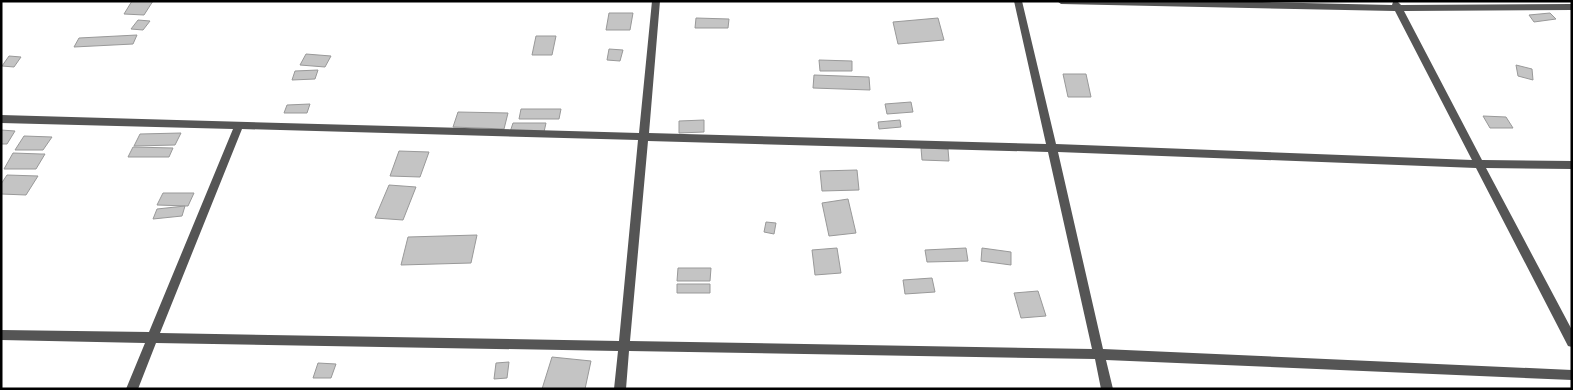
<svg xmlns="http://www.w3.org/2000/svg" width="1573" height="390" font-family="'Fira Sans',sans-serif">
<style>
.building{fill:#c4c4c4;stroke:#999}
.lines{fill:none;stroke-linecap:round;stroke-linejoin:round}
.street{fill:#555;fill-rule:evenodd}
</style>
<rect width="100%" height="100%" fill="#fff"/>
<path class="building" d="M132,1H153L144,15L124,14Z
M609,13H633L630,30H606Z
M1550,13L1556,19L1534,22L1529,15Z
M696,18L729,19L728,28H695Z
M938,18L944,40L898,44L893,22Z
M138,20L150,21L143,30L131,29Z
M137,35L133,44L74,47L79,38Z
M536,36H556L552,55H532Z
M609,49L623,50L620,61L607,60Z
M306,54L331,56L325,67L300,65Z
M9,56L21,57L14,67L2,66Z
M819,60L852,61V71H820Z
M1516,65L1532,69L1533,80L1518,76Z
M318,70L315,79L292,80L295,71Z
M1063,74H1086L1091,97H1068Z
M814,75L869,77L870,90L813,88Z
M911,102L913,112L887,114L885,104Z
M310,104L307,113H284L287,105Z
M521,109H561L559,119H519Z
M458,112L508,113L504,129L453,127Z
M1483,116L1506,117L1513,128H1490Z
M704,120V132L679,133V121Z
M900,120L901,127L879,129L878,122Z
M513,123H546L544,132H510Z
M1,130L15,131L7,144H1Z
M181,133L175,145L134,146L140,134Z
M24,136L52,137L43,150H15Z
M133,147L173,148L169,157H128Z
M921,148L948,149L949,161L922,160Z
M399,151L429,152L420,177L390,176Z
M13,153L41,154H45L36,169H4Z
M857,170L859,190L822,191L820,171Z
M7,175L38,176L26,195L1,194V184Z
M389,185L416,187L403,220L375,218Z
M163,193H194L188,206L157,205Z
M848,199L856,233L829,236L822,203Z
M185,206L182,216L153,219L157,209Z
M766,222L776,223L774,234L764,232Z
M477,235L471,263L401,265L408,237Z
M837,248L841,273L815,275L812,250Z
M966,248L968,261L927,262L925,250Z
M982,248L1011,252V265L981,261Z
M678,268H711L710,281H677Z
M932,278L935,292L905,294L903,280Z
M677,284H710V293H677Z
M1038,291L1046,316L1021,318L1014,293Z
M552,357L591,361L585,389H542Z
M509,362L507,378L494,379L496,363Z
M318,363L336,364L331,378H313Z"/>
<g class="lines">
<path class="street" d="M652,1H660L649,133L1046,144L1014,1H1022L1056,144L1472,160L1395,11L1061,4L1057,1H1222L1392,5L1393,2L1397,1L1401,5L1572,4V10L1404,11L1482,160L1572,161V169L1486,168L1572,330V347L1568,346L1476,168L1058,152L1103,349L1572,370V380L1106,360L1113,389H1101L1095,359L629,351L626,389H614L618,351L156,343L138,389H126L145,343L1,340V330L149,332L233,129L1,123V115L639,133ZM242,129L638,140L619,341L160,333ZM648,141L1048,152L1092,349L630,341Z"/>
</g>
<rect width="1573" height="390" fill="none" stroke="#000000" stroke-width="5"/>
</svg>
